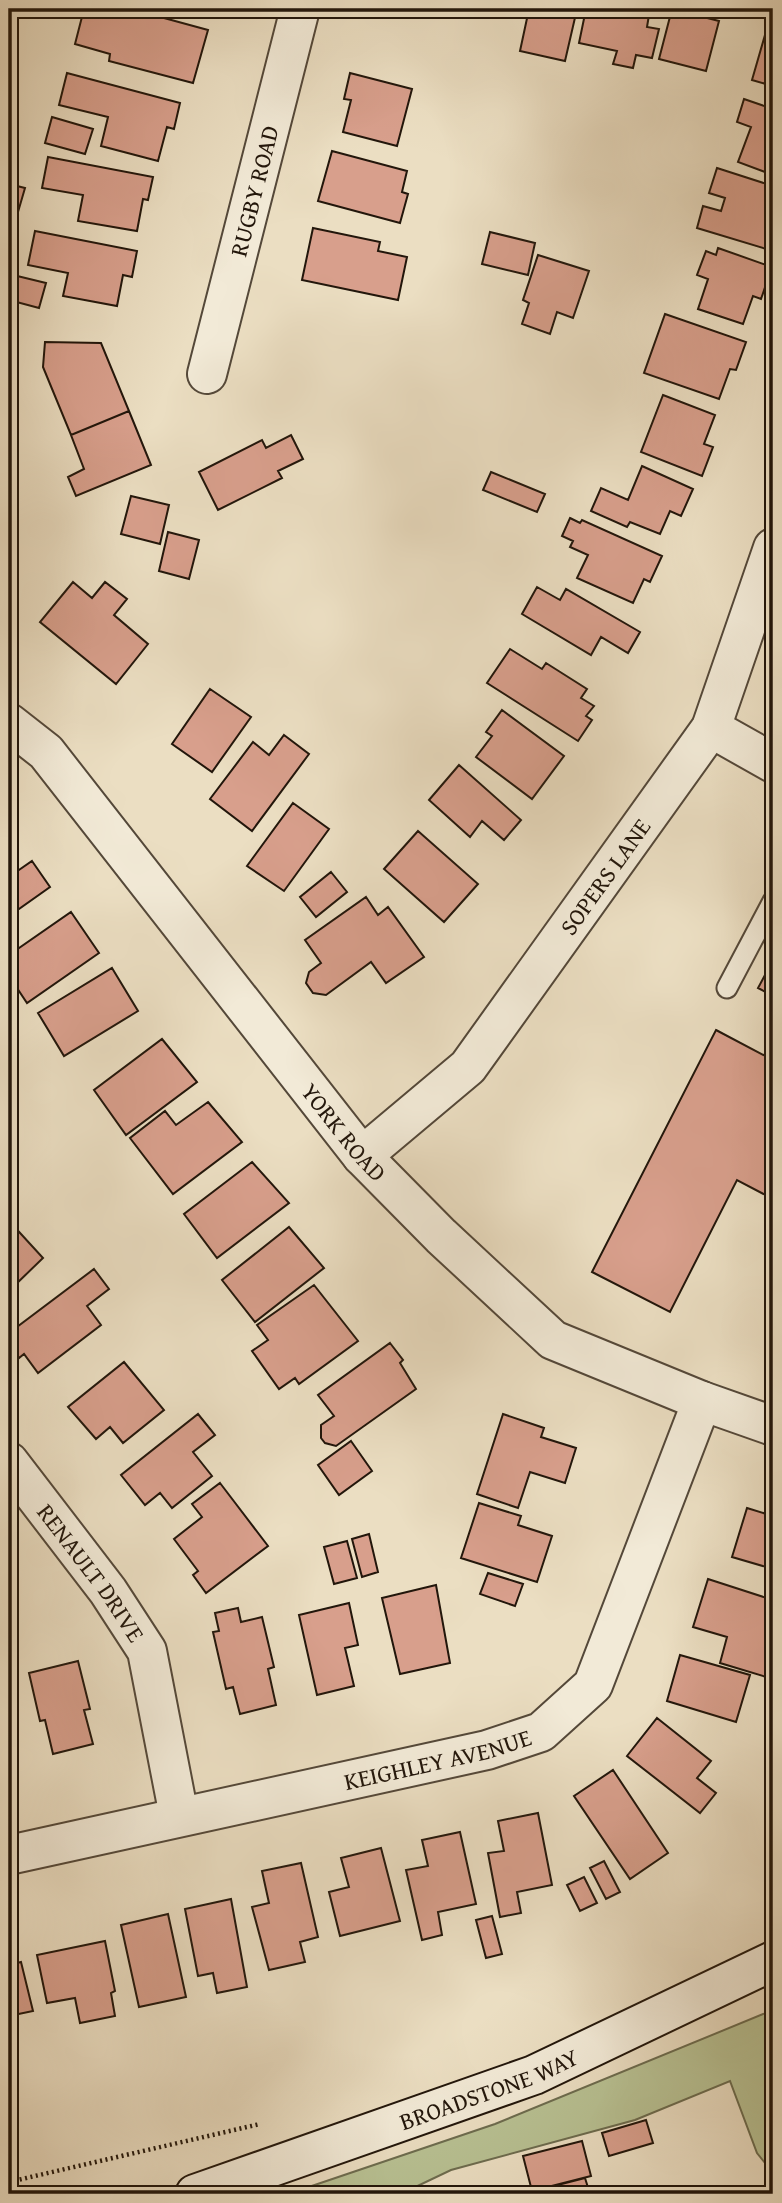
<svg xmlns="http://www.w3.org/2000/svg" width="782" height="2203" font-family="'Gentium Book Plus',serif">
<style>
.green{fill:#b8c193;stroke:#6d6c4f;stroke-width:2}
.building{fill:#d89f8c;stroke:#22160b;stroke-width:2}
.lines{fill:none;stroke-linecap:round;stroke-linejoin:round}
.lane-casing{stroke:#544839;stroke-width:23}
.street-casing{stroke:#544839;stroke-width:42}
.secondary-casing{stroke:#22160b;stroke-width:42}
.path{stroke:#22160b;stroke-width:4.5;stroke-dasharray:2 3.5;stroke-linecap:butt}
.lane{stroke:#f2ead7;stroke-width:19}
.street{stroke:#f2ead7;stroke-width:38}
.secondary{stroke:#f2ead7;stroke-width:38}
.labels{text-anchor:middle;dominant-baseline:central;stroke-width:6;stroke-linejoin:round;paint-order:stroke}
.street-label{font-size:24px;fill:#22160b;stroke:#f2ead7}
</style>
<rect width="100%" height="100%" fill="#ebdec2"/>
<filter id="stains"><feTurbulence type="fractalNoise" baseFrequency=".00286" numOctaves="4"/><feColorMatrix values="0 0 0 0 .2 0 0 0 0 .09 0 0 0 0 .02 0 0 0 .5 -.17"/></filter>
<radialGradient id="worn" r=".72"><stop offset=".6" stop-color="#630" stop-opacity="0"/><stop offset="1" stop-color="#630" stop-opacity=".3"/></radialGradient>
<path class="green" d="M773,2010V2173L757,2153L730,2081L635,2120L451,2170L409,2190L411,2194H288L495,2124Z"/>
<path class="building" d="M84,9H131L208,30L193,83L109,61L110,54L75,44Z
M466,9H494L492,15Z
M529,9H577L565,61L520,51Z
M586,9H650L647,27L659,29L652,58L636,55L633,68L613,64L617,51L579,43Z
M672,9L719,21L706,71L659,59Z
M765,35L773,37V86L752,80Z
M67,73L180,103L174,129L167,127L158,161L101,146L108,117L59,105Z
M350,73L412,89L397,146L343,132L351,100L344,99Z
M744,99L773,109V175L738,162L751,127L737,122Z
M52,117L93,129L85,154L45,143Z
M332,151L407,171L402,192L408,194L400,223L318,201Z
M48,157L153,177L148,200L143,199L137,231L78,221L83,195L42,188Z
M717,168L773,186V251L697,228L703,206L721,211L725,198L709,193Z
M9,184L25,188L18,212L9,209Z
M313,228L380,242L378,251L407,257L398,300L302,280Z
M35,231L137,251L132,277L123,275L117,306L63,296L68,273L28,265Z
M490,232L535,243L528,275L482,264Z
M718,248L772,267L761,299L753,296L743,324L698,309L708,279L697,275L706,251L716,255Z
M538,255L589,271L573,318L557,312L550,334L522,324L529,303L523,300Z
M9,274L46,283L39,308L9,300Z
M665,314L746,342L736,370L730,369L719,399L644,373Z
M45,342L101,343L129,411L71,435L43,367Z
M663,395L715,415L704,444L713,447L702,476L641,452Z
M129,411L151,465L76,496L68,477L84,469L71,435Z
M291,435L303,459L278,471L282,478L218,510L199,472L262,440L266,448Z
M642,466L693,489L681,516L670,511L660,534L630,522L627,527L591,511L601,488L628,500Z
M491,472L545,494L537,512L483,490Z
M131,496L169,505L160,544L121,534Z
M570,518L580,523L582,520L662,556L650,582L644,579L633,603L577,578L588,555L570,547L573,541L562,536Z
M168,532L199,540L189,579L159,571Z
M73,582L92,598L105,582L127,599L114,615L148,644L116,684L40,622Z
M537,587L560,600L566,589L640,632L628,653L601,637L591,655L522,614Z
M510,649L542,669L546,663L587,689L581,698L594,706L586,716L592,720L578,741L487,683Z
M210,689L251,717L212,772L172,744Z
M502,710L564,756L532,799L476,757L492,736L486,732Z
M284,735L309,754L252,831L210,799L253,742L269,755Z
M459,765L521,820L504,840L482,821L470,837L429,800Z
M293,803L329,829L284,891L247,866Z
M418,831L478,884L444,922L384,869Z
M32,861L50,887L9,916V864L16,872Z
M331,872L347,892L316,917L300,897Z
M366,897L378,915L388,907L424,957L386,983L371,962L326,995L313,993L306,983L309,972L321,963L305,940Z
M71,912L99,953L27,1003L9,976V955Z
M773,960V996L758,988Z
M112,968L138,1011L64,1056L38,1013Z
M716,1030L773,1060V1199L737,1180L670,1312L592,1272Z
M162,1039L197,1082L126,1135L94,1090Z
M208,1102L242,1142L173,1194L130,1138L165,1111L176,1125Z
M252,1162L289,1203L217,1258L184,1214Z
M10,1222L43,1258L13,1287L9,1283Z
M289,1227L324,1268L255,1322L222,1280Z
M94,1269L109,1289L87,1306L101,1325L38,1373L24,1354L19,1358L9,1344V1333Z
M314,1285L358,1341L299,1384L295,1378L279,1389L252,1351L268,1340L257,1325Z
M390,1343L403,1360L400,1363L416,1389L336,1446L325,1443L321,1438V1425L334,1416L318,1395Z
M124,1362L164,1410L123,1443L110,1427L96,1439L68,1407Z
M198,1414L215,1435L193,1452L212,1476L172,1508L160,1493L145,1505L121,1475Z
M503,1414L544,1428L541,1437L576,1448L565,1483L530,1472L518,1508L477,1494Z
M351,1441L372,1471L339,1495L318,1465Z
M220,1483L268,1546L206,1593L193,1575L198,1571L174,1539L202,1517L192,1504Z
M479,1503L521,1516L518,1525L552,1536L537,1582L461,1558Z
M747,1508L773,1516V1569L732,1557Z
M369,1534L378,1572L362,1577L352,1539Z
M347,1541L357,1578L334,1584L324,1547Z
M488,1573L523,1584L515,1606L480,1594Z
M708,1579L773,1600V1679L720,1663L727,1637L693,1627Z
M436,1585L450,1663L400,1674L382,1598Z
M349,1603L358,1645L345,1648L354,1686L317,1695L299,1615Z
M238,1608L241,1622L262,1617L274,1667L268,1669L276,1705L240,1714L233,1687L226,1689L213,1632L219,1631L215,1613Z
M680,1655L750,1675L736,1722L667,1701Z
M78,1661L90,1709L84,1710L93,1744L53,1754L45,1720L40,1721L29,1673Z
M9,1699L17,1739L9,1741Z
M657,1718L711,1761L697,1778L716,1793L700,1813L627,1756Z
M613,1770L668,1853L630,1879L574,1796Z
M538,1813L552,1885L517,1892L521,1913L500,1917L488,1853L504,1851L498,1821Z
M460,1832L476,1904L438,1912L442,1935L422,1940L406,1870L428,1866L422,1840Z
M381,1848L400,1921L340,1936L329,1892L349,1887L341,1858Z
M604,1861L620,1892L606,1899L590,1868Z
M301,1863L318,1937L300,1942L305,1962L269,1970L252,1907L269,1903L262,1871Z
M584,1877L597,1903L580,1911L567,1885Z
M231,1899L247,1987L217,1993L213,1973L198,1976L185,1909Z
M168,1914L186,1997L139,2007L121,1925Z
M492,1916L502,1954L486,1958L476,1920Z
M105,1941L115,1991L111,1993L115,2016L80,2023L75,1998L47,2003L37,1955Z
M21,1962L33,2011L9,2016V1965Z
M646,2120L653,2143L609,2156L602,2133Z
M582,2141L591,2176L532,2191L523,2156Z
M585,2178L590,2194H540L538,2190Z"/>
<g class="lines">
<defs>
<path id="lane" d="M727,988L773,901"/>
<g id="street">
<path id="s1" d="M207,374L300,9"/>
<path id="s2" d="M9,723L46,752L362,1156L441,1236L553,1340L702,1401L773,1426"/>
<path d="M711,728L773,763"/>
<path id="s3" d="M362,1156L468,1067L711,728L773,548"/>
<path id="s4" d="M9,1462L108,1591L147,1651L179,1816"/>
<path id="s5" d="M9,1855L487,1750L541,1732L593,1685L702,1401"/>
</g>
<g id="secondary">
<path id="s6" d="M195,2194L534,2075L773,1961"/>
</g>
</defs>
<use href="#lane" class="lane-casing"/>
<use href="#street" class="street-casing"/>
<use href="#secondary" class="secondary-casing"/>
<path class="path" d="M9,2182L260,2124"/>
<use href="#lane" class="lane"/>
<use href="#street" class="street"/>
<use href="#secondary" class="secondary"/>
</g>
<g class="labels">
<g class="street-label">
<text stroke="none"><textPath href="#s1" startOffset="189">RUGBY ROAD</textPath></text>
<text stroke="none"><textPath href="#s3" startOffset="373">SOPERS LANE</textPath></text>
<text stroke="none"><textPath href="#s2" startOffset="530">YORK ROAD</textPath></text>
<text stroke="none"><textPath href="#s4" startOffset="138">RENAULT DRIVE</textPath></text>
<text stroke="none"><textPath href="#s5" startOffset="439">KEIGHLEY AVENUE</textPath></text>
<text stroke="none"><textPath href="#s6" startOffset="312">BROADSTONE WAY</textPath></text>
</g>
</g>
<rect width="782" height="2203" fill="none" stroke="#ebdec2" stroke-width="35"/>
<rect x="10" y="10" width="761" height="2182" fill="none" stroke="#22160b" stroke-width="3.5"/>
<rect x="18" y="18" width="747" height="2168" fill="none" stroke="#22160b" stroke-width="2"/>
<rect width="100%" height="100%" filter="url(#stains)"/>
<rect width="100%" height="100%" fill="url(#worn)"/>
</svg>
